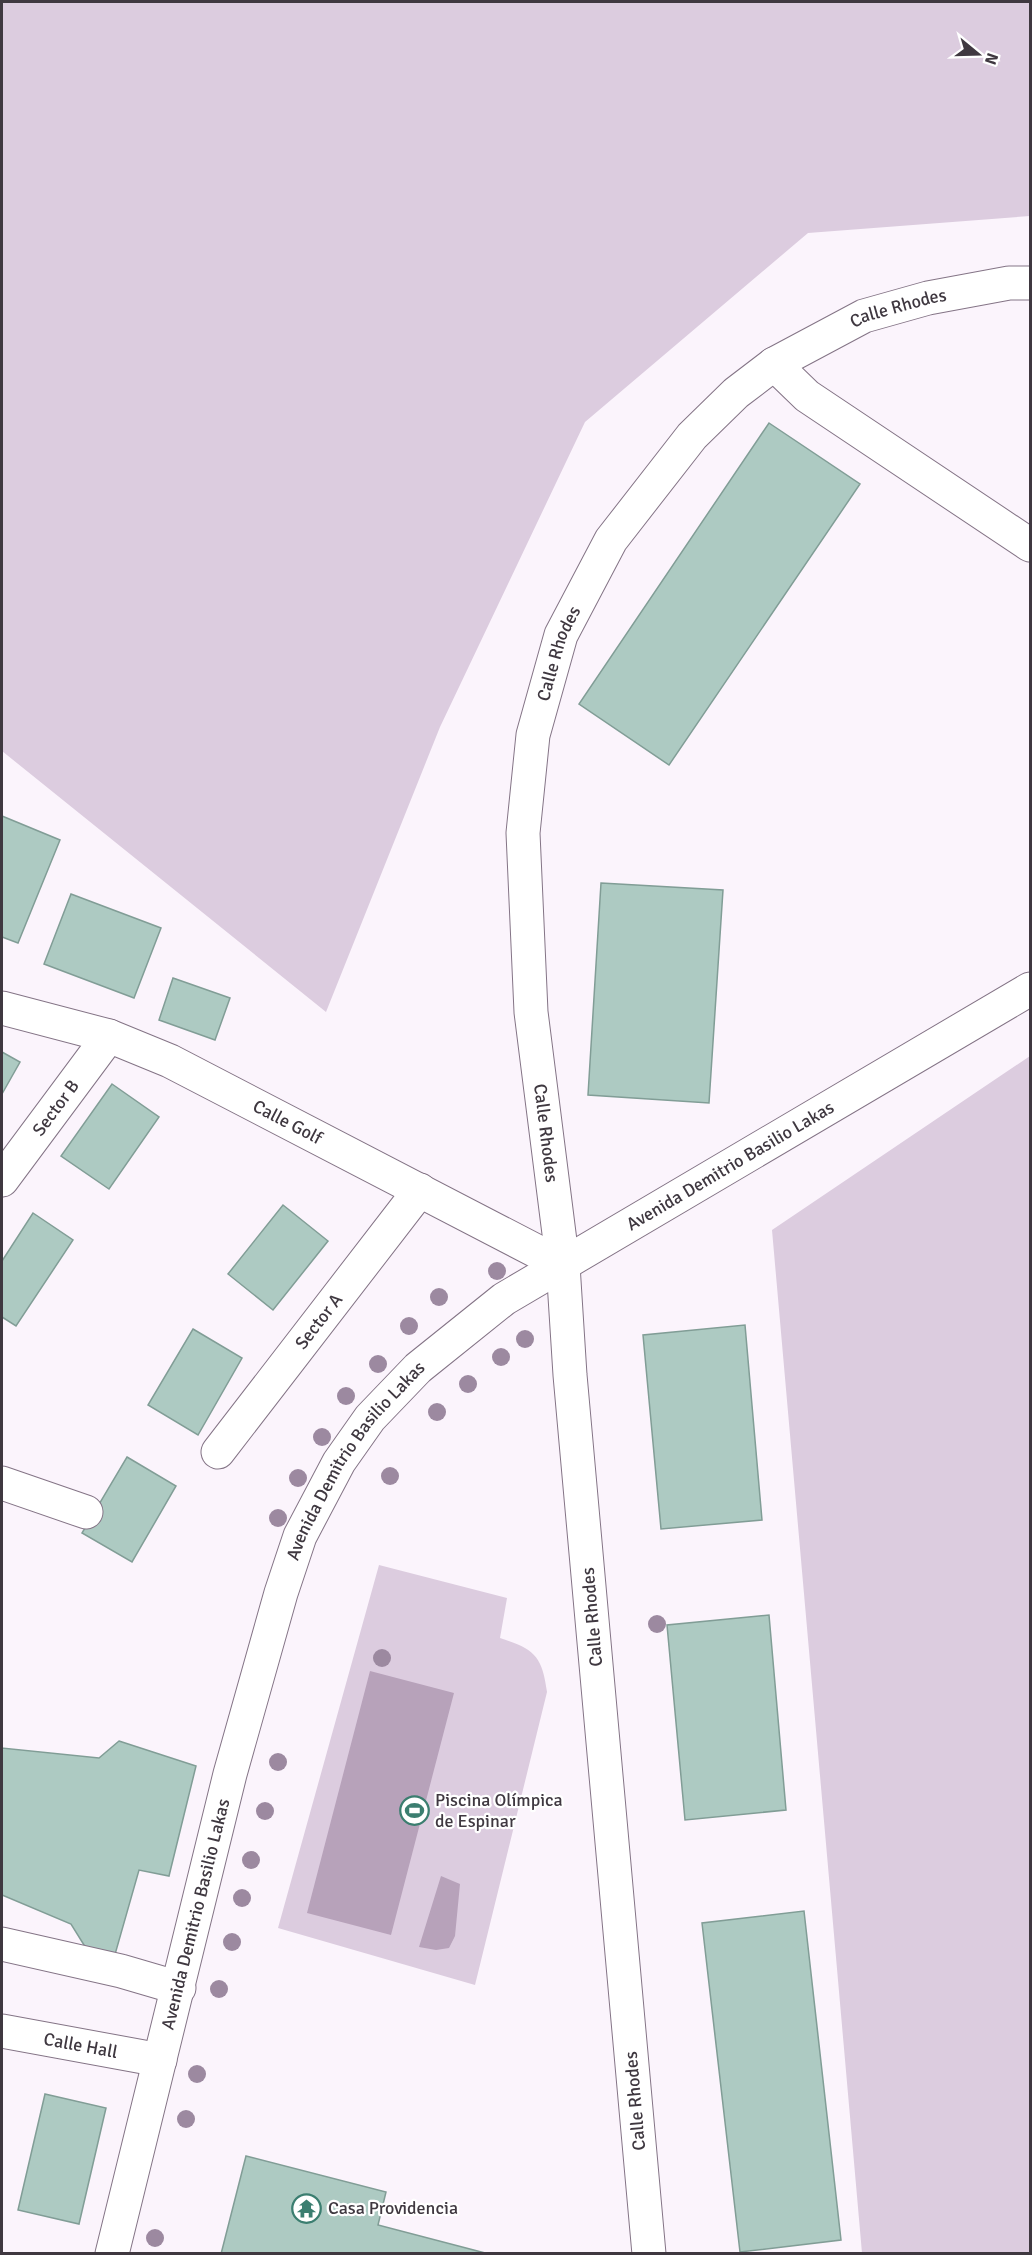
<svg xmlns="http://www.w3.org/2000/svg" width="1032" height="2255" font-family="Signika,sans-serif">
<style>
.green{fill:#dcccdf}
.water{fill:#b7a2ba}
.building{fill:#adcac2;stroke:#819d96;stroke-width:1.5}
.lines{fill:none;stroke-linecap:round;stroke-linejoin:round}
.minor-casing{stroke:#847486;stroke-width:35}
.minor{stroke:#fff;stroke-width:33}
.tree{fill:#9c89a0}
.labels{text-anchor:middle;dominant-baseline:central;stroke-width:4.5;stroke-linejoin:round;paint-order:stroke}
.street-label{font-size:18px;fill:#3f3840;stroke:#fff}
.poi-label{font-size:18px;fill:#3f3840;stroke:#fff;text-anchor:start}
</style>
<rect width="100%" height="100%" fill="#fbf4fc"/>
<path class="green" d="M2,2H1030V216L808,233L585,422L440,727L326,1012L2,751Z
M1030,1056V2253H862L772,1230Z
M379,1565L507,1598L500,1638C534,1649 542,1655 547,1692L475,1985L278,1928Z"/>
<path class="water" d="M370,1671L454,1693L391,1935L307,1913Z
M441,1876L460,1884L455,1936L449,1948L436,1950L419,1947Z"/>
<path class="building" d="M769,423L860,484L669,765L579,704Z
M2,816L60,840L18,943L2,937Z
M601,883L723,890L709,1103L588,1095Z
M71,894L161,928L134,998L44,964Z
M173,978L230,998L215,1040L159,1020Z
M2,1052L20,1062L2,1094Z
M112,1084L159,1117L109,1189L61,1156Z
M283,1205L328,1241L273,1310L228,1274Z
M33,1213L73,1240L16,1326L2,1317V1261Z
M745,1325L762,1520L661,1529L643,1335Z
M193,1329L242,1358L198,1435L148,1405Z
M127,1457L176,1486L132,1562L82,1533Z
M769,1615L786,1810L685,1820L667,1625Z
M119,1741L196,1766L169,1876L139,1870L114,1958L89,1953L71,1924L2,1895V1748L99,1758Z
M804,1911L841,2240L740,2252L702,1923Z
M45,2094L106,2108L79,2224L18,2210Z
M246,2156L386,2192L378,2225L489,2254H221Z"/>
<g class="lines">
<defs>
<g id="minor">
<path d="M774,364L807,396L1030,545"/>
<path id="s1" d="M2,1008L109,1036L170,1061L563,1265"/>
<path id="s2" d="M2,1180L109,1036"/>
<path id="s3" d="M218,1452L420,1190"/>
<path d="M2,1483L86,1512"/>
<path d="M2,1944L121,1971L179,1988"/>
<path id="s4" d="M2,2031L160,2060"/>
<path id="s5" d="M112,2254L230,1774L281,1593L300,1536L339,1462L370,1418L418,1368L504,1299L1030,989"/>
<path id="s6" d="M649,2254L570,1375L563,1265L531,1012L523,833L533,735L561,635L611,540L692,436L736,393L774,364L864,316L928,298L1009,283H1030"/>
</g>
</defs>
<use href="#minor" class="minor-casing"/>
<use href="#minor" class="minor"/>
</g>
<g class="tree">
<circle cx="497" cy="1271" r="9"/>
<circle cx="439" cy="1297" r="9"/>
<circle cx="409" cy="1326" r="9"/>
<circle cx="525" cy="1339" r="9"/>
<circle cx="501" cy="1357" r="9"/>
<circle cx="378" cy="1364" r="9"/>
<circle cx="468" cy="1384" r="9"/>
<circle cx="346" cy="1396" r="9"/>
<circle cx="437" cy="1412" r="9"/>
<circle cx="322" cy="1437" r="9"/>
<circle cx="390" cy="1476" r="9"/>
<circle cx="298" cy="1478" r="9"/>
<circle cx="278" cy="1518" r="9"/>
<circle cx="657" cy="1624" r="9"/>
<circle cx="382" cy="1658" r="9"/>
<circle cx="278" cy="1762" r="9"/>
<circle cx="265" cy="1811" r="9"/>
<circle cx="251" cy="1860" r="9"/>
<circle cx="242" cy="1898" r="9"/>
<circle cx="232" cy="1942" r="9"/>
<circle cx="219" cy="1989" r="9"/>
<circle cx="197" cy="2074" r="9"/>
<circle cx="186" cy="2119" r="9"/>
<circle cx="155" cy="2238" r="9"/>
</g>
<defs>
<symbol id="stadium-ring" viewBox="-11 -11 22 22"><circle r="9.5" fill="#fff" stroke="#3b7e70" stroke-width="1.5"/><path d="M0-5a6.5 5 0 1 0 0 10a6.5 5 0 1 0 0-10ZM-3.5-1.8h7v3.6h-7Z" fill="#3b7e70"/></symbol>
<symbol id="temple-ring" viewBox="-11 -11 22 22"><circle r="9.5" fill="#fff" stroke="#3b7e70" stroke-width="1.5"/><path d="M0-6L5-2H3V0L6.5 2.5H4V6H1.5V3h-3V6H-4V2.5H-6.5L-3 0V-2H-5Z" fill="#3b7e70"/></symbol>
</defs>
<g fill-rule="evenodd">
<use href="#stadium-ring" x="398" y="1794" width="33" height="33"/>
<use href="#temple-ring" x="290" y="2192" width="33" height="33"/>
</g>
<g class="labels">
<g class="street-label">
<text stroke="none"><textPath href="#s6" startOffset="2115">Calle Rhodes</textPath></text>
<text stroke="none"><textPath href="#s6" startOffset="1611">Calle Rhodes</textPath></text>
<text stroke="none"><textPath href="#s2" startOffset="90">Sector B</textPath></text>
<text stroke="none"><textPath href="#s1" startOffset="309">Calle Golf</textPath></text>
<text transform="translate(546 1133) rotate(83)">Calle Rhodes</text>
<text stroke="none"><textPath href="#s5" startOffset="1322">Avenida Demitrio Basilio Lakas</textPath></text>
<text stroke="none"><textPath href="#s3" startOffset="165">Sector A</textPath></text>
<text stroke="none"><textPath href="#s5" startOffset="836">Avenida Demitrio Basilio Lakas</textPath></text>
<text transform="translate(592 1617) rotate(-95)">Calle Rhodes</text>
<text stroke="none"><textPath href="#s5" startOffset="350">Avenida Demitrio Basilio Lakas</textPath></text>
<text stroke="none"><textPath href="#s4" startOffset="80">Calle Hall</textPath></text>
<text transform="translate(635 2101) rotate(-95)">Calle Rhodes</text>
</g>
<g class="poi-label">
<text x="435" y="1800">Piscina Olímpica<tspan x="435" dy="21">de Espinar</tspan></text>
<text x="328" y="2208">Casa Providencia</text>
</g>
</g>
<rect width="1032" height="2255" fill="none" stroke="#3f3840" stroke-width="6"/>
<g transform="translate(978 54) rotate(109)" stroke="#ffffff" stroke-width="4.5" paint-order="stroke">
<path d="M0-4.5L10 22L0 15L-10 22Z" fill="#3f3840"/>
<text y="-9" font-size="16" font-weight="bold" text-anchor="middle" fill="#3f3840">N</text>
</g>
</svg>
